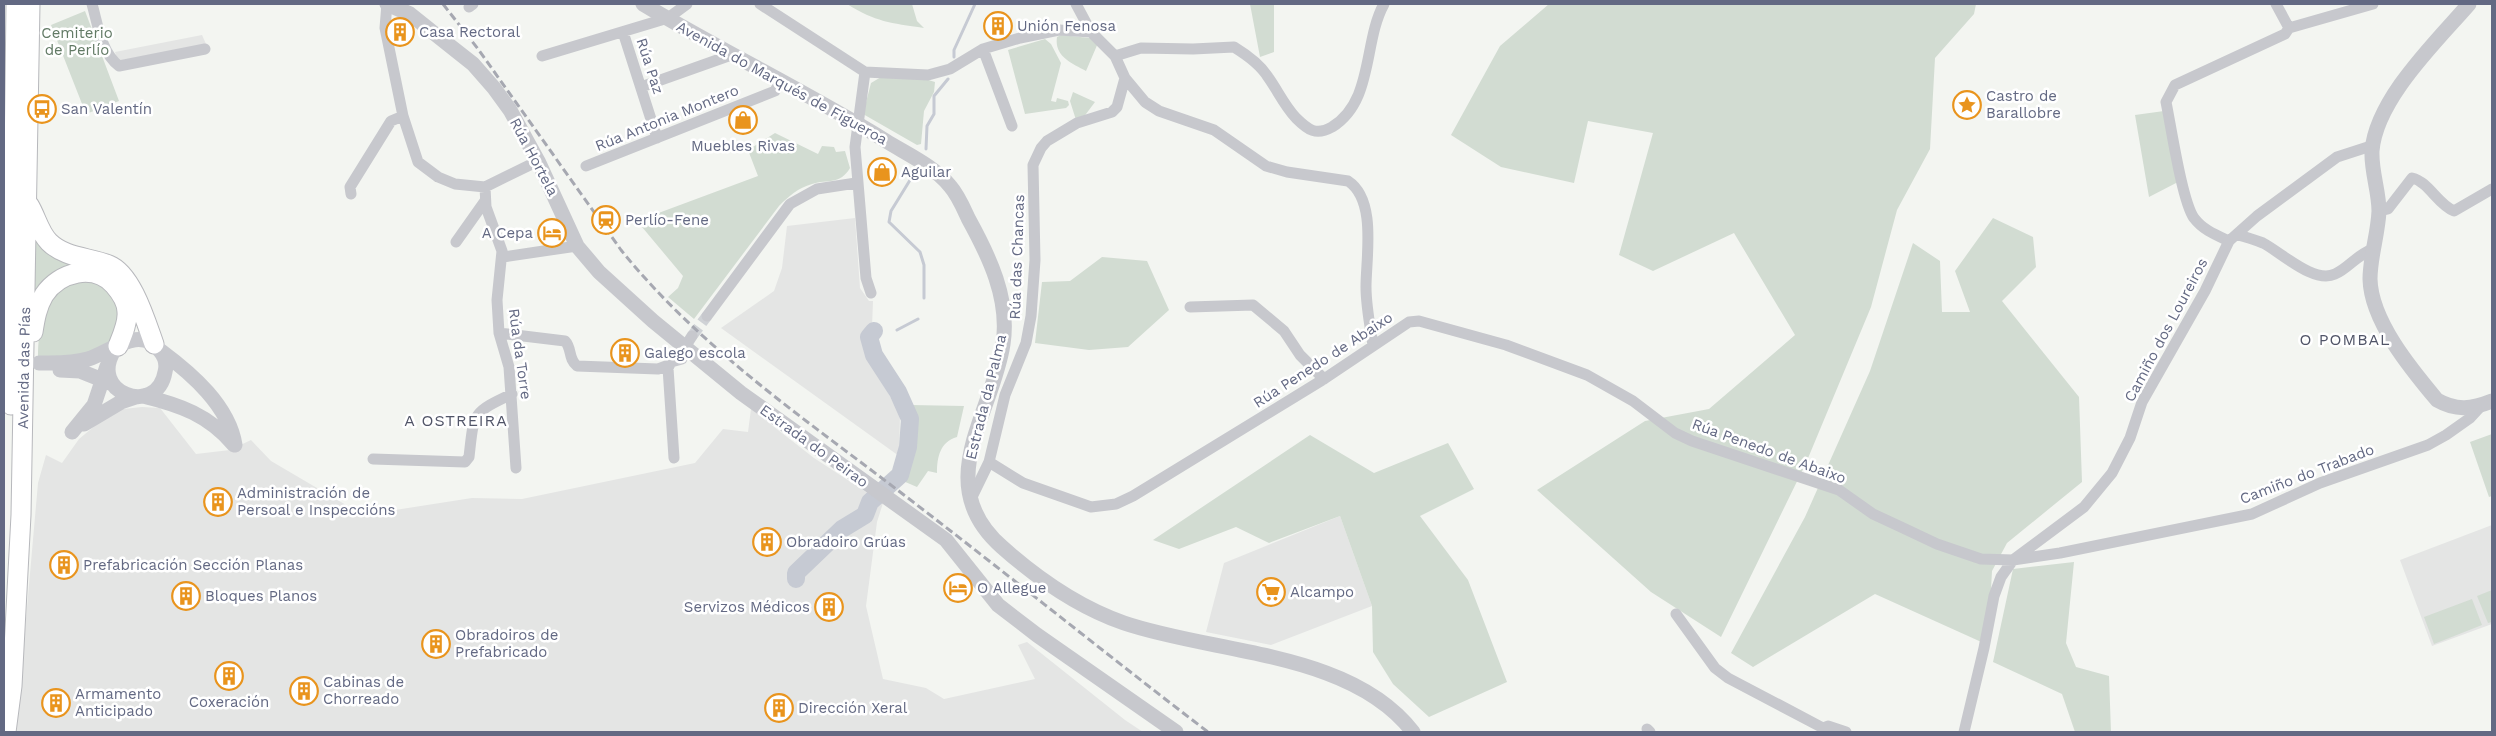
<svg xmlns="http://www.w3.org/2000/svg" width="2496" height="736" font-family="'Work Sans',sans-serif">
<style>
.built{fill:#e4e5e4}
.green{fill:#d2dcd2}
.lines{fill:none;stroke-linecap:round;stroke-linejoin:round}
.stream{stroke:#c6cad3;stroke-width:3}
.river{stroke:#c6cad3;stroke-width:18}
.minor-tunnel{stroke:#cfd2d6;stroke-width:11;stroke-dasharray:11 5.5;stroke-linecap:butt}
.trunk-casing{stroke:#b7b8bc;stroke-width:21}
.minor{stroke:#c7c8cd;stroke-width:11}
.tertiary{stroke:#c7c8cd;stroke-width:15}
.trunk{stroke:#fff;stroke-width:19}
.rail{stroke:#a6a8b1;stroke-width:3;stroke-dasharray:8 4;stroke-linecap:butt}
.labels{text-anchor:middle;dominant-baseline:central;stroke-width:5;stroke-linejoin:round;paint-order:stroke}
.poi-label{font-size:15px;fill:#636983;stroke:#fff;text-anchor:start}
.park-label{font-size:15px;fill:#627a65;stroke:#fff}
.street-label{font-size:15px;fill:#636983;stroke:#fff}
.neighbourhood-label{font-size:16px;letter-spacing:1px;fill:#515568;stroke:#fff}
</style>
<rect width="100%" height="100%" fill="#f3f5f1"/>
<path class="built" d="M202,35L206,44L118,61L115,52Z
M855,218L860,288L869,301H873L872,327L862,344L900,415L899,456L721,328L774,291L782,268L787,226Z
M142,407L160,408L196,454L230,450L251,440L271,461L363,515L472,498L522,499L695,463L723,429L748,432L751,409L814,458L883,503L877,522L866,606L883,679L926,688L944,699L1035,679L1018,645L1027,642L1125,720L1143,732H16L38,483L46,455L62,463L79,439L114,410Z
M1340,516L1372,606L1271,645L1206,632L1224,563Z
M2492,525V624L2432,646L2400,560Z"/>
<path class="green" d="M847,4H912L917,21L924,28C890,23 876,22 847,4Z
M1250,4H1274V52L1260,57Z
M1549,4H1976L1974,14L1935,58L1930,149L1897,210L1871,307L1806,463L1721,637L1651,592L1537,490L1645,421L1709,409L1795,335L1734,233L1653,271L1619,255L1653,133L1588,121L1574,183L1501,167L1451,135L1500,46Z
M85,11L119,101L86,114L51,25Z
M1061,35L1090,38L1098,43L1086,71C1071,63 1054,56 1057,37Z
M1045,39L1051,44L1061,63L1051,101L1056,102L1057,98L1068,101L1069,105L1066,108L1025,114L1008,50Z
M881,77L925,79L935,82L934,92L924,111L921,144L917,145L863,114L871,83Z
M1073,92L1095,102L1083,118L1076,120L1070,101Z
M2164,111L2178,182L2149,197L2135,115Z
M775,133L818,154L822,146L834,147L836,152L845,151L850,168C840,185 828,179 812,184C798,188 789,196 779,206L694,319L668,297L678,288L683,276L637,221L758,176L748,150Z
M1993,218L2033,237L2036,267L2002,301L2079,397L2082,482L2007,543L1992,571L1988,645L1875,594L1753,667L1731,653L1805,517L1870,371L1913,243L1940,261L1942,312H1970L1955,271Z
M33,232L70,262V268L33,309Z
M1102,257L1147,261L1169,310L1128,347L1089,350L1035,343L1042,282L1070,281Z
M74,280L104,283L121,307C119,316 118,329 114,337C100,362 61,358 38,359C38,325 44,298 74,280Z
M911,405L964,406L957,437C940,442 937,457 937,473L928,471L917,487L903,481L915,439Z
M2492,434V496L2489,497L2470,442Z
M1310,435L1374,473L1448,443L1474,489L1420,516L1468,580L1507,682L1429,717L1393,684L1373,652L1372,606L1340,516L1269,543L1236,527L1179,549L1153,540Z
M2074,562L2066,643L2076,667L2109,676L2111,732H2075L2062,694L1993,662L2013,569Z
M2492,590V622L2488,623L2477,596Z
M2472,599L2482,625L2434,644L2424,617Z"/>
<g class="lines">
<path class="stream" d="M954,57V50L975,4
M926,149L927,126L934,114V96L948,79
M915,172L891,211L889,222L920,252L924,265V298
M897,330L918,319"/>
<path class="river" d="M796,579V573L842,529L865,515L870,502L900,475L908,447L910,419L898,392L874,355L869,337L874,331"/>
<path class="minor-tunnel" d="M692,336L707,316"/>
<defs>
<path id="trunk" d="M29,205C36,216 39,232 49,242C65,258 89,257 109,265C132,274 146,322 154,344
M33,332C35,319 37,307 44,295C59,272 94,263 114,285C120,292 127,302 127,312C128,323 122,336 118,346
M11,405L16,4
M6,732L12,686L21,515L30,4"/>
</defs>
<use href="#trunk" class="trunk-casing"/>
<path class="minor" d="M92,4C98,25 101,52 119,66L205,49
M387,4L385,28L403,116L418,162L438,177L455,184L485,187L538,161
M760,4L865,72L928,75L950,69L983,49L1020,38L1059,30L1091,32
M1076,4L1091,32L1115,56L1125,78L1145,102L1159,111L1214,130L1266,166L1287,172L1348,181C1377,200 1366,257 1366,287C1366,306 1370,326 1373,345
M469,7L473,4
M2289,28L2373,4
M623,32L657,138
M983,49L1012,126
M542,56L668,18L687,4
M1115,56L1141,48L1193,49L1234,47C1247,55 1260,64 1268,77C1278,91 1284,105 1296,118C1308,130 1316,136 1332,127C1374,101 1363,42 1384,4
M865,72L855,147L866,278L871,293
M641,87L734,54
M586,166L775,91L781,80
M485,187L486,207L502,251L497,300L499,333L509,367L516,468
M351,194L350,187L391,121L403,116
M2379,211L2388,209L2412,178C2429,182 2437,204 2454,211L2492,189
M2238,235C2246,237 2255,240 2263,243C2282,253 2314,284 2335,274C2349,268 2355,256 2373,249
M2229,241C2216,235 2203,230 2194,218C2182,201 2171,126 2166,102L2175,85L2285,34L2289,28L2276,4
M456,242L485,201
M503,257L577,246
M1190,307L1253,305L1284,331L1300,355L1324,379
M707,316L790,204L817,189L856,183
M499,333L565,341C572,348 568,359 577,366L658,369L669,365
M674,458L668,368L671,362L682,359L685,347L692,336
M373,459L465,462L469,457C474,414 471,413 512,394
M989,462L1023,483L1091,507L1116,504L1133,496L1324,379L1409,322L1419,321L1506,345L1587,375L1633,401L1675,433L1692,441L1839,490L1873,514L1901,527L1937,544L1981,559L2013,560L2060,553L2252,514L2320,483L2428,445L2446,435L2470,418L2481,406
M970,501L989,462L1005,395L1026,343L1031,316L1035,260L1033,165L1041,148L1047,141L1077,123L1112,112L1117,107L1125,78
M1676,614L1715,668L1728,678L1823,728
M1823,728L1828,726L1846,732
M1647,729L1650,732
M1964,732L1984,648L1994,596L2001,577L2013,560L2084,507L2112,473L2130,438L2142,402L2205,291L2229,241L2257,216L2337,157L2374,145"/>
<path class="tertiary" d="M387,4L410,14L435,34L473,64L494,88L510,110L538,161L577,246L599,272L653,321L741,393L946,540L998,605L1037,635L1176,732
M643,4C723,52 807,92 886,141C907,154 934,166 950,186C958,195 963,207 968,218C989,256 1010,299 1003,344C993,413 930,484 1002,547C1038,579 1078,607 1124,623C1215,654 1351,651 1413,732
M2469,4C2437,41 2376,99 2372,151C2371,171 2379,191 2379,211C2378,234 2370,257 2370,279C2371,321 2411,369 2437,400C2456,411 2472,409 2492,401
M161,351C192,374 229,406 235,445
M39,363C55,363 72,364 88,359C111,352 140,324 160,351C165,357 167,365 165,372C157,418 86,393 115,349
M60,370L80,371L110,383
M143,396C180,405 209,415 234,445
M84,424L121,402L136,397
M72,432L94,405L107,366"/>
<use href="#trunk" class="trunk"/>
<path class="rail" d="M443,4L478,49L621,250C700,348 805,419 904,495C1006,573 1106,654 1208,732"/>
</g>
<defs>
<symbol id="building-ring" viewBox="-11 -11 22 22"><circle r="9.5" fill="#fff" stroke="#e9941d" stroke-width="1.5"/><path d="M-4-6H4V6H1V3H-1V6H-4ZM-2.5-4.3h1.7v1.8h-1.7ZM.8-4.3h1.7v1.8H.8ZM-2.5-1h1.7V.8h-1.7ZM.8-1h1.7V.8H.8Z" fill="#e9941d"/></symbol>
<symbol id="sight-ring" viewBox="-11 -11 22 22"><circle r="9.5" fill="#fff" stroke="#e9941d" stroke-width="1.5"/><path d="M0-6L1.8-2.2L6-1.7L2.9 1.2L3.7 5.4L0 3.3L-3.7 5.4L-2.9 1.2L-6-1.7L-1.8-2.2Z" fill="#e9941d"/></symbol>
<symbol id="bus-ring" viewBox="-11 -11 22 22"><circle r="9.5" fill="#fff" stroke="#e9941d" stroke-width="1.5"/><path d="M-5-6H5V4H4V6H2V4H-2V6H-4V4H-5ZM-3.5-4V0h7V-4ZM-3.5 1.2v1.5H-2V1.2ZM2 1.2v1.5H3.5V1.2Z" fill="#e9941d"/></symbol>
<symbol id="shop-ring" viewBox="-11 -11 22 22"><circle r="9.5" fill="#fff" stroke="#e9941d" stroke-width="1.5"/><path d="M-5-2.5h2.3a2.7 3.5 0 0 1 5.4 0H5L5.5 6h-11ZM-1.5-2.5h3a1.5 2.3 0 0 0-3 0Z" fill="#e9941d"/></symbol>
<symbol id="station-ring" viewBox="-11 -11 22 22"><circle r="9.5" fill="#fff" stroke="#e9941d" stroke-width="1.5"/><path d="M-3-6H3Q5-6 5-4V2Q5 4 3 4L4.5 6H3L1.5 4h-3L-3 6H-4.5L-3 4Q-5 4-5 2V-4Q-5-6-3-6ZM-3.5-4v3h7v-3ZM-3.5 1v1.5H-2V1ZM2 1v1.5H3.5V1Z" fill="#e9941d"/></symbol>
<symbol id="hotel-ring" viewBox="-11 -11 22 22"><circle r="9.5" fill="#fff" stroke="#e9941d" stroke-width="1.5"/><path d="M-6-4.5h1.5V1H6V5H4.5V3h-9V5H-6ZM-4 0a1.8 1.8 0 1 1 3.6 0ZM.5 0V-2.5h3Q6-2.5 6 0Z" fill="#e9941d"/></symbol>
<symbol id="supermarket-ring" viewBox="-11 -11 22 22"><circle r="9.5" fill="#fff" stroke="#e9941d" stroke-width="1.5"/><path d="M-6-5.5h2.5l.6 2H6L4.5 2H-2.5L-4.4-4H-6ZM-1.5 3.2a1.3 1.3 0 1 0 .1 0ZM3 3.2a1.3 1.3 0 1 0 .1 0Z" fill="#e9941d"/></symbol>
</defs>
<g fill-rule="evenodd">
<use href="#building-ring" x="982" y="10" width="32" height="32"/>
<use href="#building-ring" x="384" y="16" width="32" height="32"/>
<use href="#sight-ring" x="1951" y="89" width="32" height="32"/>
<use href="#bus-ring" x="26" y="93" width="32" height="32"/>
<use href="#shop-ring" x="727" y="104" width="32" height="32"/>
<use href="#shop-ring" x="866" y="156" width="32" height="32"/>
<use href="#station-ring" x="590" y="204" width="32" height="32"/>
<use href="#hotel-ring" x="536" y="217" width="32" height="32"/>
<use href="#building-ring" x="609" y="337" width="32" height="32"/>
<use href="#building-ring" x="202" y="486" width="32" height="32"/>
<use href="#building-ring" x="751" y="526" width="32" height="32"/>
<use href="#building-ring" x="48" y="549" width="32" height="32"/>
<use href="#hotel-ring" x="942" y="572" width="32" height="32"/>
<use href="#supermarket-ring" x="1255" y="576" width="32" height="32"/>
<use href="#building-ring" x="170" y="580" width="32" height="32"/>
<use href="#building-ring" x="813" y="591" width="32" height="32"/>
<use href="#building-ring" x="420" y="628" width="32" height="32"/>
<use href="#building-ring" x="213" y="660" width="32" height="32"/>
<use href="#building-ring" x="288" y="675" width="32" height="32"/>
<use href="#building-ring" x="40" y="687" width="32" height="32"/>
<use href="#building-ring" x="763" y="692" width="32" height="32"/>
</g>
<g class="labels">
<g class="poi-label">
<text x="1017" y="26">Unión Fenosa</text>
<text x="419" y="32">Casa Rectoral</text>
<text x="1986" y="96">Castro de<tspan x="1986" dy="17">Barallobre</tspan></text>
<text x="61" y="109">San Valentín</text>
<text x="743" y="146" text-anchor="middle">Muebles Rivas</text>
<text x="901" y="172">Aguilar</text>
<text x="625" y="220">Perlío-Fene</text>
<text x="533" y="233" text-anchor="end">A Cepa</text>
<text x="644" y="353">Galego escola</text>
<text x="237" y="493">Administración de<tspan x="237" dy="17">Persoal e Inspeccións</tspan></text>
<text x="786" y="542">Obradoiro Grúas</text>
<text x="83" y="565">Prefabricación Sección Planas</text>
<text x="977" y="588">O Allegue</text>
<text x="1290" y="592">Alcampo</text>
<text x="205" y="596">Bloques Planos</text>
<text x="810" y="607" text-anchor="end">Servizos Médicos</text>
<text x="455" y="635">Obradoiros de<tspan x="455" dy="17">Prefabricado</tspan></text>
<text x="323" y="682">Cabinas de<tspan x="323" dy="17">Chorreado</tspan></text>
<text x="75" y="694">Armamento<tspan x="75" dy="17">Anticipado</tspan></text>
<text x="229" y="702" text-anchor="middle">Coxeración</text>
<text x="798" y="708">Dirección Xeral</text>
</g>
<g class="park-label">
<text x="77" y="33">Cemiterio<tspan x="77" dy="17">de Perlío</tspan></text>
</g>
<g class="street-label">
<text transform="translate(650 66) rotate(72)">Rúa Paz</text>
<text transform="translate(782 83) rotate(29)">Avenida do Marqués de Figueroa</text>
<text transform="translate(667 118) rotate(-22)">Rúa Antonia Montero</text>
<text transform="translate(534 157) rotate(62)">Rúa Hortela</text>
<text transform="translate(1017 257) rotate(-88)">Rúa das Chancas</text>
<text transform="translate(2166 330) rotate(-62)">Camiño dos Loureiros</text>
<text transform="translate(520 354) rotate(82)">Rúa da Torre</text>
<text transform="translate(1323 360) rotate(-33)">Rúa Penedo de Abaixo</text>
<text transform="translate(24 368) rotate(-89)">Avenida das Pías</text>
<text transform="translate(986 397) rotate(-76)">Estrada da Palma</text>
<text transform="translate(814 446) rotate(36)">Estrada do Peirao</text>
<text transform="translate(1769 451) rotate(20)">Rúa Penedo de Abaixo</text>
<text transform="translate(2307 474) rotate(-21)">Camiño do Trabado</text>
</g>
<g class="neighbourhood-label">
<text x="2345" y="339">O POMBAL</text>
<text x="456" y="420">A OSTREIRA</text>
</g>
</g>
<rect width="2496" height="736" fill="none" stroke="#636983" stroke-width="10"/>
</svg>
